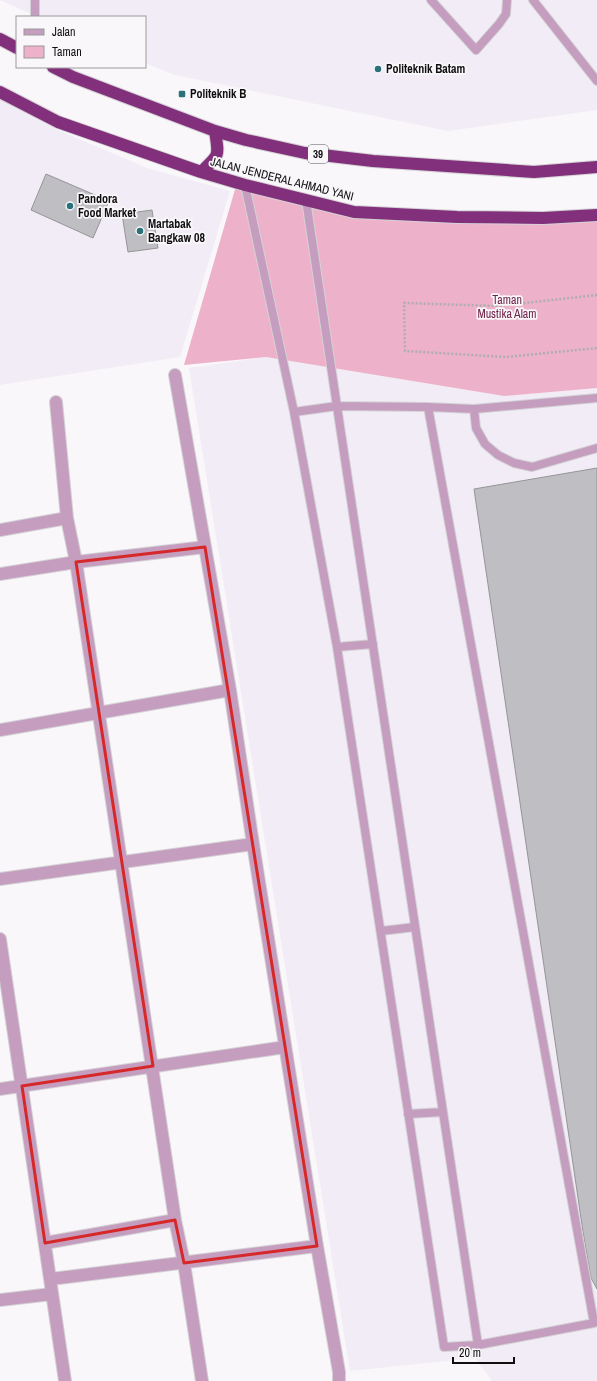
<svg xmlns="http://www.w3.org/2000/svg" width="597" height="1381" font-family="'Archivo Narrow',sans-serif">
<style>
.built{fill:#f2ecf6}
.green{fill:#eeb1ca}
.building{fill:#bfbec2;stroke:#959598}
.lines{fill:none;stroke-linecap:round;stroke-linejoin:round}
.lane-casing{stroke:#d4d2d5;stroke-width:10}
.street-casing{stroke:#d4d2d5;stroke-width:14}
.highway-casing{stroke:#d4d2d5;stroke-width:14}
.path{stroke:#afadaf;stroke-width:2.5;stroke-dasharray:2 2;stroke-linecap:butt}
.lane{stroke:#c59dbf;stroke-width:8}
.street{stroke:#c59dbf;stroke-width:12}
.highway{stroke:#82307b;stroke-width:12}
.marked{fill:none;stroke:#d62828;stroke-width:3;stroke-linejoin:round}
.poi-dot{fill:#29727a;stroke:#f9f7fa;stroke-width:1.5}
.labels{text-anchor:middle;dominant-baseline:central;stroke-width:3.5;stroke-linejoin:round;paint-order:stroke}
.shield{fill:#f9f7fa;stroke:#565556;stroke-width:1}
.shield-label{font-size:11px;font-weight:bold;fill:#100f10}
.poi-label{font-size:12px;font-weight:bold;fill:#100f10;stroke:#f9f7fa;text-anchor:start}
.street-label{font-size:12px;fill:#100f10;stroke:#f9f7fa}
.park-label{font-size:12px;fill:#6f234a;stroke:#f9f7fa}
</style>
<rect width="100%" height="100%" fill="#f9f7fa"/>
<path class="built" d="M0,0H597V110L448,131L175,75L145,63V17H38Z
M0,100L51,127L147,168L230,191L180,357L0,385Z
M266,357L504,396L597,388V1381H492L475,1358L350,1371L189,368Z"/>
<path class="green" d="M236,186L354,206L457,217L597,215V388L504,396L266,357L184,365Z"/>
<path class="building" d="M46,174L109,201L93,238L31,210Z
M152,210L158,248L128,252L122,214Z
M597,468V1289L591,1278L583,1232L474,489Z"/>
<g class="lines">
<defs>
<path id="lane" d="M35,0V17
M431,0L476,50L499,24L506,14L507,0
M533,0L597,81
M245,185L294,412L337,647L444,1347L478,1345L594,1323L428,407L337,406L294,412
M306,200L478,1345
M428,407L474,409L597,398
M474,409L476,428L485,444L498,455L514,463L532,467L597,448
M337,647L373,644
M381,931L415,927
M408,1114L443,1112"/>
<path id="street" d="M175,375L230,690L253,844L317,1246L339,1372V1381
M56,402L67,518L76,562L175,1220L184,1263L202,1381
M0,530L67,518
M0,574L76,562L205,547
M0,730L230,690
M0,879L253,844
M0,939L65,1381
M0,1089L285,1047
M45,1243L175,1220
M51,1279L317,1246
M0,1300L52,1294"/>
<path id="highway" d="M0,39L17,48
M53,67L73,77L215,131L246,140L305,153L373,161L534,172L597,167
M0,92L58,122L201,172L245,185L354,212L457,217L543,218L597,215
M201,172C220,154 219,157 215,131"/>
</defs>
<use href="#lane" class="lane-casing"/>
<use href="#street" class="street-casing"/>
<use href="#highway" class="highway-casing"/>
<path class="path" d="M597,295L498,306L404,303L405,351L506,357L597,348"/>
<use href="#lane" class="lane"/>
<use href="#street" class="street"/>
<use href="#highway" class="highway"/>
</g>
<path class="marked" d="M205,547L317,1246L184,1263L175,1220L45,1243L22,1086L153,1066L76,562Z"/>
<g class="poi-dot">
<circle cx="378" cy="69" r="4"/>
<rect x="178" y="90" width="8" height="8" rx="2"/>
<circle cx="70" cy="206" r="4"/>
<circle cx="140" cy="231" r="4"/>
</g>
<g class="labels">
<rect class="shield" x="308" y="145" width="20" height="18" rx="3"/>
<g class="shield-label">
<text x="318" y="154">39</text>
</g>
<g class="poi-label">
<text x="386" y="69">Politeknik Batam</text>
<text x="190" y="94">Politeknik B</text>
<text x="78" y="199">Pandora<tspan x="78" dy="14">Food Market</tspan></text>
<text x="148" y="224">Martabak<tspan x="148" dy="14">Bangkaw 08</tspan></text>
</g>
<g class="street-label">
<text transform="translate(282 179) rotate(14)">JALAN JENDERAL AHMAD YANI</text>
</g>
<g class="park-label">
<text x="507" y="300">Taman<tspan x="507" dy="14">Mustika Alam</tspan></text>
</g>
</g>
<rect x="16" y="16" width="130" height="52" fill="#f9f7fa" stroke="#9c9a9c"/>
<rect x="24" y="29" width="20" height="6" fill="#c59dbf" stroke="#9c9a9c"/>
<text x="52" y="36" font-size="12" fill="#100f10">Jalan</text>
<rect x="24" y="46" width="20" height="12" fill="#eeb1ca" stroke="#9c9a9c"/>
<text x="52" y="56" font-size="12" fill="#100f10">Taman</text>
<path d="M453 1357v6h61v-6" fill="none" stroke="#100f10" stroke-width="2"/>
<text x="459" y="1357" font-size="12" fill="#100f10" stroke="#f9f7fa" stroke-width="3" paint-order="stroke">20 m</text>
</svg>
